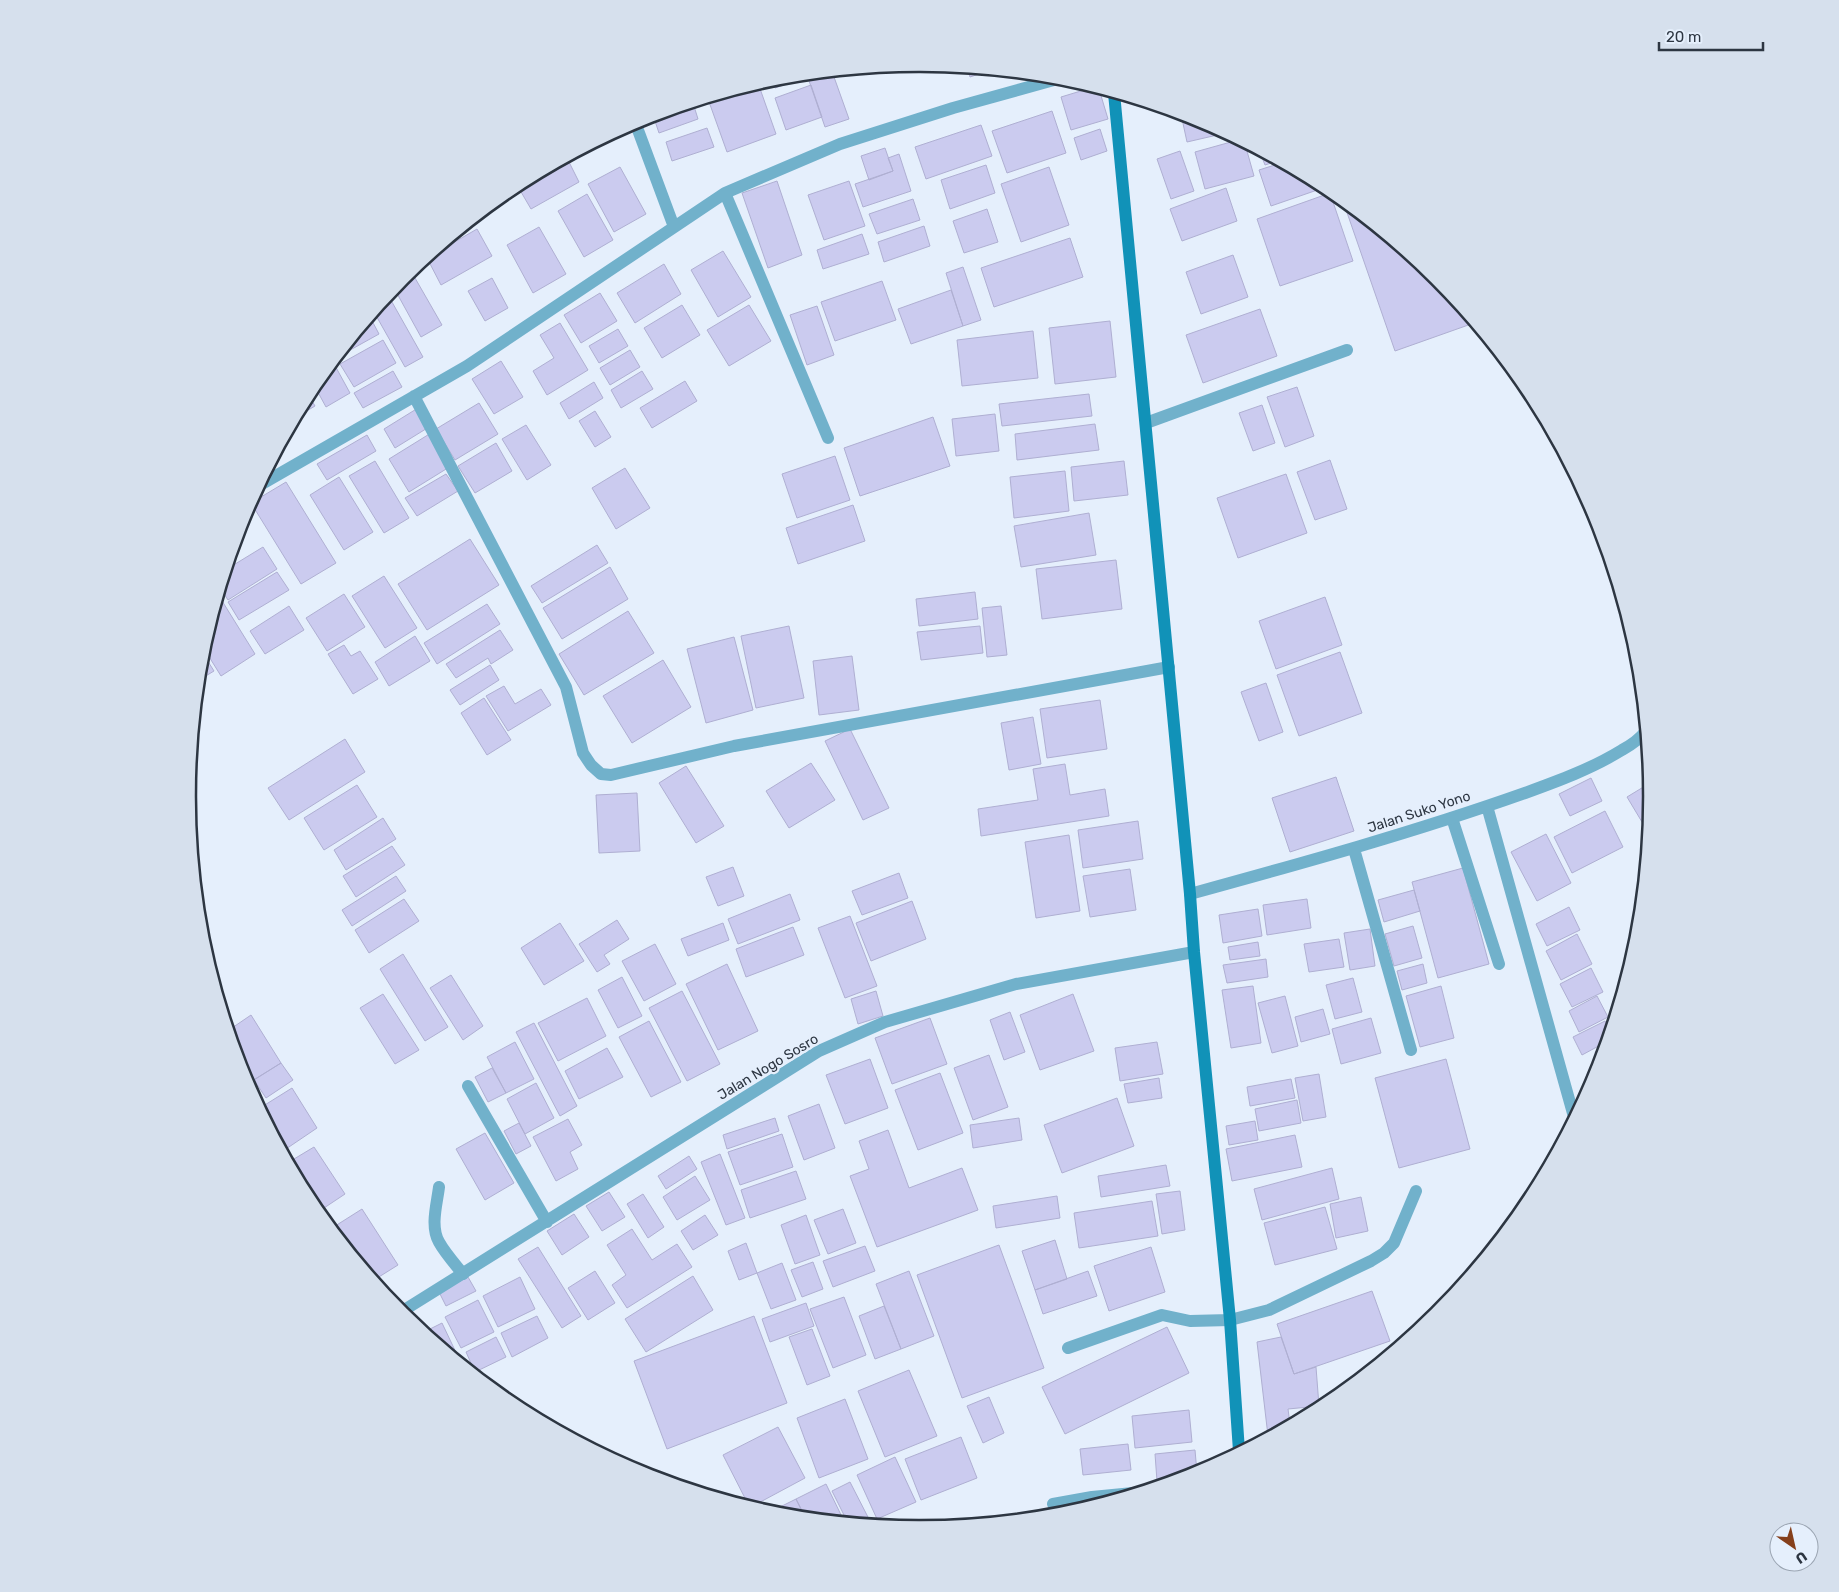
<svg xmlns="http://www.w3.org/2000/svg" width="1839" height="1592" font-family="Rubik,sans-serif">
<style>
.building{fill:#cbcbef;stroke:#afafd2}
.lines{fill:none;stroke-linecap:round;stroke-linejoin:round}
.lane{stroke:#71b1cb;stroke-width:12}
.street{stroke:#71b1cb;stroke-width:12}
.secondary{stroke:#1192b8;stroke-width:12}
.labels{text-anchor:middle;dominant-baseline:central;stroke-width:4.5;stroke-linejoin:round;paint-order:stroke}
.street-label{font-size:14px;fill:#2d3642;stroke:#e5effc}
.rim{fill:none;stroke:#2d3642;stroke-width:2.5}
</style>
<rect width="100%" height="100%" fill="#e5effc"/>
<path class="building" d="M967,68L988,71L970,77Z
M855,70L834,77L849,119L825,127L807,75Z
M802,75L803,78L775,88L771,79Z
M758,83L776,134L727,152L708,99Z
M811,85L822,117L786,130L775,98Z
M1094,87L1099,89L1108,119L1071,130L1061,97Z
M693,103L698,119L659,133L653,115Z
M1052,111L1066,153L1007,173L992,131Z
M1181,114L1200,120L1226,133L1187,142Z
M981,125L992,156L926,179L915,147Z
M707,128L714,147L672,161L666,142Z
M1100,129L1107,151L1081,160L1074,138Z
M1238,140L1245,144L1254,176L1205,189L1195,152Z
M885,148L893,171L869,180L861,156Z
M1180,151L1194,191L1171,199L1157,159Z
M1260,152L1277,161L1265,165Z
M899,154L911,191L863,207L855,184L893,171L888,158Z
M567,158L579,182L531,209L517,185Z
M1281,163L1326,187L1271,206L1259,170Z
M986,165L995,193L950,209L941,180Z
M620,167L646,214L614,232L588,184Z
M1049,167L1069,225L1021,242L1001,184Z
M777,181L802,255L768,268L742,193Z
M849,181L865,226L824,240L808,195Z
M1226,188L1237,221L1182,241L1170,209Z
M1330,193L1353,261L1280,286L1257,219Z
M587,194L613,240L584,257L558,211Z
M500,198L502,203L487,212L486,209Z
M913,199L920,220L877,234L869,214Z
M1343,201L1437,278L1474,323L1395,351Z
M987,209L998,242L964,253L953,221Z
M924,226L930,246L884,262L878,242Z
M539,227L566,274L533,293L507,245Z
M477,229L492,256L441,285L427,258Z
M862,234L869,254L823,269L817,250Z
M1070,238L1083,277L994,307L981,268Z
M723,251L751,297L718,317L691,270Z
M1233,255L1248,297L1201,314L1186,272Z
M664,264L681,294L635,323L617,293Z
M963,267L981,320L963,326L946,273Z
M411,271L442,325L421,337L394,288Z
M492,278L508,308L485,321L468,291Z
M882,281L896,320L835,341L821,302Z
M951,290L963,326L911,344L898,309Z
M600,293L617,321L581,343L564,315Z
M388,295L423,357L405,367L374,312Z
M682,305L700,335L662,358L644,328Z
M749,305L771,341L729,366L707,330Z
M817,306L834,355L807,365L790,315Z
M1260,309L1277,356L1203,383L1186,335Z
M370,317L379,334L343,354L341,352Z
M1110,321L1116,377L1055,384L1049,328Z
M560,323L588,370L547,395L533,371L554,358L540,335Z
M618,329L628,346L599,363L589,346Z
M1033,331L1038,378L962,386L957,340Z
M383,340L396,363L354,387L340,364Z
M630,350L640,367L610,385L600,368Z
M501,361L523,397L494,414L472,379Z
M333,362L350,393L326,407L314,385Z
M393,371L402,387L363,408L354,393Z
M642,371L653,389L621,408L611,390Z
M685,381L697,401L652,428L640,408Z
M594,382L603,398L569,419L560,403Z
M1297,387L1314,436L1285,447L1267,397Z
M308,394L315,406L295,418Z
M1089,394L1092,416L1002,426L999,404Z
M479,403L498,434L455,460L436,429Z
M1262,405L1275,443L1253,451L1239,413Z
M418,408L429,427L395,448L384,429Z
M595,411L611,437L595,447L579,421Z
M995,414L999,451L956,456L952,419Z
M933,417L950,466L860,496L844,448Z
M1095,424L1099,450L1017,460L1015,434Z
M526,425L551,465L527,480L502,439Z
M431,433L451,466L409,492L389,459Z
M367,435L376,451L327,480L317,464Z
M496,443L512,471L475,493L458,466Z
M835,456L850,500L797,518L782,474Z
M1330,460L1347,509L1315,520L1297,472Z
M375,461L409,518L384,533L349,476Z
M1124,461L1128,495L1074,501L1071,467Z
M625,468L650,508L616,529L592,488Z
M1065,471L1069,511L1014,518L1010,477Z
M446,474L458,491L417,516L405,498Z
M1286,474L1307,533L1238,558L1217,498Z
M339,477L373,532L344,550L310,495Z
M286,482L336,563L301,584L251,503Z
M853,505L865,541L798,564L786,528Z
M1089,513L1096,555L1021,567L1014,526Z
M470,539L499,585L427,630L398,584Z
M597,545L608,563L542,603L531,586Z
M263,547L277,569L228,600L221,589L227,569Z
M1116,560L1122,609L1042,619L1036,569Z
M610,567L628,599L562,639L543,608Z
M277,572L289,590L239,620L228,602Z
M384,576L417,628L385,648L352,596Z
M975,592L978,619L919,626L916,599Z
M344,594L365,627L327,651L306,618Z
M219,596L255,654L221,676L203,647Z
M1325,597L1342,645L1276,669L1259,621Z
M487,604L500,624L437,664L424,643Z
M289,606L304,630L265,654L250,631Z
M1001,606L1007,655L987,657L982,608Z
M628,611L654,653L584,695L559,654Z
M789,626L804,698L756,708L741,636Z
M980,626L983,653L921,660L917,632Z
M500,630L513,650L491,664L488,658L456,678L446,664Z
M415,636L430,661L389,686L375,662Z
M734,637L753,710L706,723L687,649Z
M344,645L351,656L360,651L378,679L353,694L328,654Z
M202,652L214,671L199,680L201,653Z
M1340,652L1362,713L1299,736L1277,675Z
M852,656L859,710L819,715L813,661Z
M663,660L691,707L632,743L603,696Z
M490,665L499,680L460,705L450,690Z
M1266,683L1283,732L1259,741L1241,692Z
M504,686L515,704L541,689L551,705L508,731L486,696Z
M484,698L511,740L487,755L461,713Z
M1100,700L1107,749L1047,758L1040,709Z
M1033,717L1041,764L1009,770L1001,723Z
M850,729L889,808L863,820L825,741Z
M345,739L365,772L289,820L268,788Z
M811,763L835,800L789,828L766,791Z
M1065,764L1070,795L1105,789L1109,816L981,836L978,809L1038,800L1033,769Z
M686,766L724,826L696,843L659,783Z
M1336,777L1354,831L1290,852L1272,798Z
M1591,778L1602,801L1570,816L1559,794Z
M1650,783L1652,796L1648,832L1627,797Z
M357,785L377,817L324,850L304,818Z
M637,793L640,851L599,853L596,795Z
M1605,811L1623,847L1572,873L1554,837Z
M383,818L396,839L346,870L334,850Z
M1138,821L1143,859L1083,868L1078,830Z
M1546,834L1571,883L1537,901L1511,852Z
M1069,835L1080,911L1036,918L1025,842Z
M392,846L405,865L356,897L343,876Z
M733,867L744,896L718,906L706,877Z
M1463,868L1489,964L1438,978L1412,882Z
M1130,869L1136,910L1090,917L1083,876Z
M899,873L908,898L862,915L852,891Z
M396,876L406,891L352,926L342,910Z
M1414,890L1420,911L1384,922L1378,900Z
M790,894L800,920L738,944L728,919Z
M404,899L419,921L369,953L355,930Z
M1307,899L1311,928L1267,935L1263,905Z
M912,901L926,939L871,961L856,923Z
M1569,907L1580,930L1547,946L1536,924Z
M1258,909L1262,936L1223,943L1219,915Z
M850,916L877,986L845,998L818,928Z
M617,920L629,939L604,955L610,964L597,972L579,944Z
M560,923L584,961L544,985L521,948Z
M723,923L729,940L688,956L681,939Z
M1413,926L1422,958L1394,966L1385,934Z
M793,927L804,955L746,977L736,949Z
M1370,929L1375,966L1350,970L1344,933Z
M1577,934L1592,964L1561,980L1546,951Z
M1339,939L1344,967L1309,972L1304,944Z
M1258,942L1260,956L1230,960L1228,947Z
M655,944L676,984L644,1001L622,961Z
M403,954L448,1027L425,1041L380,969Z
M1266,959L1268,977L1227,983L1223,965Z
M727,964L758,1031L718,1050L686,984Z
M1423,964L1427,983L1402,990L1397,971Z
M1591,968L1603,992L1572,1007L1560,984Z
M451,975L483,1026L463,1040L430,988Z
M622,977L642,1016L618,1028L598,990Z
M1353,978L1362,1012L1335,1019L1326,985Z
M1253,986L1261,1043L1231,1048L1222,990Z
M1441,986L1454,1038L1420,1047L1406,996Z
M682,991L720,1064L687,1081L649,1008Z
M876,991L883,1016L858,1024L851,999Z
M383,994L419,1050L395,1064L360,1008Z
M1073,994L1094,1051L1040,1070L1020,1015Z
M1285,996L1298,1046L1272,1053L1258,1003Z
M1597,996L1608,1017L1579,1032L1569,1011Z
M587,998L606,1036L558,1061L538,1023Z
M1323,1009L1330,1034L1301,1042L1295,1017Z
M1010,1012L1025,1052L1004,1060L990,1020Z
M251,1015L281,1063L247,1084L243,1076L229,1030Z
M930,1018L947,1064L892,1084L875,1038Z
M1371,1018L1381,1053L1341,1064L1332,1029Z
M649,1021L681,1082L651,1097L619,1037Z
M1605,1021L1610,1030L1606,1042L1582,1055L1573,1037Z
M534,1023L577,1106L560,1116L516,1032Z
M515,1042L534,1079L506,1093L487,1057Z
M1157,1042L1163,1074L1120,1081L1115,1048Z
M1605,1047L1600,1062L1595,1052Z
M607,1048L623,1077L579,1099L565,1071Z
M989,1055L1008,1107L973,1120L954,1068Z
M870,1059L888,1108L845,1124L826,1075Z
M1446,1059L1470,1149L1399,1168L1375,1078Z
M281,1063L293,1080L266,1098L254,1080Z
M492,1068L506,1093L488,1102L475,1077Z
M940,1073L963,1133L918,1150L895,1090Z
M1319,1074L1326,1117L1303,1121L1295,1078Z
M1159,1078L1162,1098L1128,1103L1124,1084Z
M1291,1079L1295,1098L1250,1106L1247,1087Z
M536,1083L554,1118L525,1134L507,1099Z
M292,1088L317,1128L283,1151L260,1108Z
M1117,1098L1134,1146L1062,1173L1044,1125Z
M1297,1100L1301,1123L1259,1131L1255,1109Z
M819,1104L835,1148L804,1160L788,1116Z
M775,1118L779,1131L727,1149L723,1135Z
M1019,1118L1022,1140L973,1148L970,1125Z
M568,1119L582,1145L570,1152L578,1169L556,1181L533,1137Z
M1255,1121L1258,1140L1229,1145L1226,1126Z
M519,1123L531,1146L516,1154L504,1131Z
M888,1130L909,1188L962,1168L978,1210L877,1247L850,1176L869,1169L859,1141Z
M485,1133L514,1183L485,1200L456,1149Z
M782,1134L793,1167L740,1185L728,1152Z
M1295,1135L1302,1167L1232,1181L1226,1149Z
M314,1147L345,1194L318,1212L311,1203L289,1162Z
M720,1154L745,1218L726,1225L701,1162Z
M689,1156L697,1169L666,1189L658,1176Z
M1166,1165L1170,1186L1101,1197L1098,1176Z
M1332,1168L1339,1199L1262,1220L1254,1189Z
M796,1171L806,1199L750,1218L741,1190Z
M695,1176L710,1200L677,1220L663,1197Z
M1180,1191L1185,1230L1162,1234L1156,1194Z
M609,1192L625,1217L602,1231L586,1206Z
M643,1194L664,1227L648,1238L627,1204Z
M1057,1196L1060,1218L996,1228L993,1206Z
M1361,1197L1368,1231L1336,1238L1330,1204Z
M1152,1201L1158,1236L1079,1248L1074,1213Z
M1325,1207L1337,1249L1275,1265L1264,1223Z
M362,1209L398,1265L374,1280L332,1228Z
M843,1209L856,1243L828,1254L814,1220Z
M574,1214L589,1237L562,1255L547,1231Z
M705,1215L718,1235L693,1250L681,1231Z
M806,1215L820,1255L795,1264L781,1225Z
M632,1229L652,1260L677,1244L692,1267L627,1308L612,1285L626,1275L607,1245Z
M1055,1240L1067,1279L1035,1290L1022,1251Z
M746,1243L757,1273L739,1280L728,1251Z
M999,1245L1044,1368L962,1398L917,1275Z
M865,1246L875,1271L833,1287L823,1261Z
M538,1247L581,1316L562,1328L518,1259Z
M1151,1247L1165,1292L1109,1311L1094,1266Z
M813,1262L823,1289L802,1297L791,1270Z
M782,1263L796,1300L771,1309L757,1273Z
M595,1271L615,1303L588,1320L568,1288Z
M909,1271L934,1336L901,1349L876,1284Z
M1088,1271L1097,1296L1043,1314L1035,1290Z
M693,1276L713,1310L646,1352L625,1319Z
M468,1277L476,1291L446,1306L439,1292Z
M520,1277L535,1309L498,1327L483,1296Z
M1372,1291L1390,1341L1294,1374L1277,1324Z
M844,1297L866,1355L833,1368L810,1309Z
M478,1300L494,1332L461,1348L445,1317Z
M806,1303L814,1326L770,1342L762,1319Z
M884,1306L901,1349L875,1359L859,1316Z
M537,1316L548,1338L512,1357L501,1333Z
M754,1316L787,1403L667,1449L634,1361Z
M442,1323L461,1363L424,1332Z
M1167,1327L1189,1373L1065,1434L1042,1387Z
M812,1329L830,1376L807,1385L789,1337Z
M496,1337L506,1357L475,1372L466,1352Z
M1281,1337L1294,1374L1316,1367L1319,1406L1288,1409L1290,1424L1268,1436L1257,1342Z
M909,1370L937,1436L885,1457L858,1391Z
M989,1397L1004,1433L983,1443L967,1406Z
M845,1399L868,1459L819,1478L797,1418Z
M1189,1410L1192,1442L1135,1448L1132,1416Z
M778,1427L805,1478L751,1507L749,1506L723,1455Z
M961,1437L977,1478L921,1500L905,1459Z
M1128,1444L1131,1470L1083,1475L1080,1449Z
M1195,1450L1197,1473L1180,1478L1157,1481L1155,1454Z
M895,1457L916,1502L877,1519L857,1475Z
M850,1482L871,1523L847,1521L832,1491Z
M826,1484L844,1521L805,1517L796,1499Z
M796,1499L805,1517L770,1512Z"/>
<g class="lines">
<path class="lane" d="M1146,423L1347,350
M1452,818L1499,964
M439,1187C437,1204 430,1226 439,1242C445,1253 455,1264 463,1274"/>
<path class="street" d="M635,122L674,227
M725,193L828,438
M414,396L566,687L583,753L591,765L601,774L611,775L734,746L1169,667
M260,485L467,366L725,193L840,144L953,108L1061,78
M1487,806L1574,1117
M1354,849L1411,1050
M1190,894C1303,863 1415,832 1525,793C1558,781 1591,769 1622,750C1631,745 1639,740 1645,732
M468,1086L547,1222
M401,1312L819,1051L885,1022L1016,984L1194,952
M1068,1348L1162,1315L1190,1321L1230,1320L1269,1310L1371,1261L1384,1253L1394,1243L1416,1191
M1053,1504L1092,1497L1133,1493"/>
<path class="secondary" d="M1114,93L1190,894L1194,952L1230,1320L1239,1451"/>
</g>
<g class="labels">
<g class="street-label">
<text transform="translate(1419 812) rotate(-18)">Jalan Suko Yono</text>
<text transform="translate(768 1067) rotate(-31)">Jalan Nogo Sosro</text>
</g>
</g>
<path d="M0 0H1839V1592H0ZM919 72H920A723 723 0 0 1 1643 795V797A723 723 0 0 1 920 1520H919A723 723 0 0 1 196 797V795A723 723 0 0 1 919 72Z" fill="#d6e0ed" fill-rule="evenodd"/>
<path class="rim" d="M919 72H920A723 723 0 0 1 1643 795V797A723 723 0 0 1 920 1520H919A723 723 0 0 1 196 797V795A723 723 0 0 1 919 72Z"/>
<g transform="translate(1794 1547) rotate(146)"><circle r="24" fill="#e5effc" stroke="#9ba5b2"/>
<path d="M0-4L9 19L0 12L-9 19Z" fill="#853f1b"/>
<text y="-8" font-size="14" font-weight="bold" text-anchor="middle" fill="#2d3642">U</text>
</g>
<path d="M1659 42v8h104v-8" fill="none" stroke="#2d3642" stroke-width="2.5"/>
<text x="1666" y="42" font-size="15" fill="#2d3642" stroke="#e5effc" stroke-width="4" paint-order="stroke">20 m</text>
</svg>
